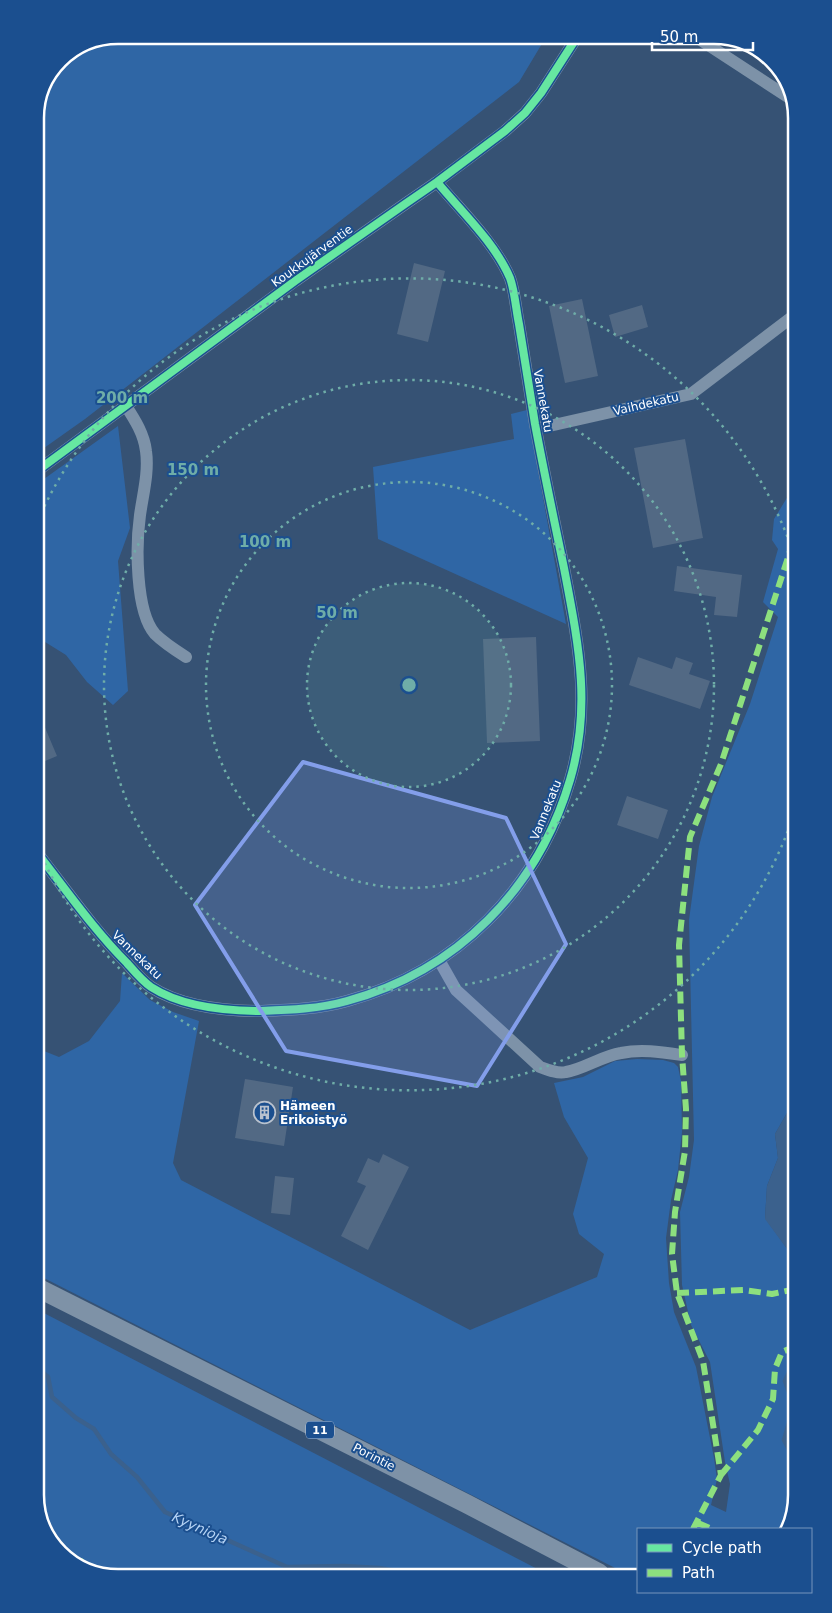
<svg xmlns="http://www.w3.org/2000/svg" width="832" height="1613" font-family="'DejaVu Sans',sans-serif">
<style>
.green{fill:#2f66a5}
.water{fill:#3b618d}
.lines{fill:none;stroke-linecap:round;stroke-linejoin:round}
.stream{stroke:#3b618d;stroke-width:4.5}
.building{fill:#526984}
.minor{stroke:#7d92a8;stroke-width:12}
.highway{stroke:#7e92a7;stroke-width:19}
.quiet{stroke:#8de07e;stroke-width:6;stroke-dasharray:12 6;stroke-linecap:butt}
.cycleway-casing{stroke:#1b4f8f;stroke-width:11}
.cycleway{stroke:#66e7a1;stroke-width:8}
.marked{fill:#839eea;fill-opacity:0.2;stroke:#839eea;stroke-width:4;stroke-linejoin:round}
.ring{fill:none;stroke:#6fada8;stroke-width:2.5;stroke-dasharray:2.5 5}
.labels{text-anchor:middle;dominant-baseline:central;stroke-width:4;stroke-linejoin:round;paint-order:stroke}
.shield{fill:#1b4f8f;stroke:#bbcadd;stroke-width:1}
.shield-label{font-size:11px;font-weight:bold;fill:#fff}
.street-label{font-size:12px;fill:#fff;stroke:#1b4f8f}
.poi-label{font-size:12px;font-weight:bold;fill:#fff;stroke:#1b4f8f;text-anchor:start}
.water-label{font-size:14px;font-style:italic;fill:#b5d3f5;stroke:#1b4f8f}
.rim{fill:none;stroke:#fff;stroke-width:2.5}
.centre{fill:#6fada8;stroke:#1b4f8f;stroke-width:2.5}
.ring-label{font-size:15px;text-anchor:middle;font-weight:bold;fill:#6fada8;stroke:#1b4f8f;stroke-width:4;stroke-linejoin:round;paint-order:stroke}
</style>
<rect width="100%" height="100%" fill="#365274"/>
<path class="green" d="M546,37L519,82L85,419L37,453L35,113L60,59L87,41Z
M527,410L566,624L378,539L373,467L514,439L511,414Z
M118,426L130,528L118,561L128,691L113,705L87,682L66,655L37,637V484Z
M793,488L795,1099L775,1134L778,1158L767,1186L765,1218L796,1261L797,1495L787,1529H638V1573H625L40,1276L39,1049L59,1057L89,1041L120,1001L122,973L150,1000L173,1012L199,1021L173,1163L181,1180L470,1330L597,1277L604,1254L579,1234L573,1214L588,1158L564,1117L554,1083L583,1077L615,1061L637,1059L663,1060L674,1063L678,1067L681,1081L682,1132L678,1170L671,1200L666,1238L669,1283L674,1312L696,1367L714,1458L717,1479L711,1505L726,1512L730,1484L725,1462L710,1362L691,1325L682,1285L680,1212L689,1177L694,1140L689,920L699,846L712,797L750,704L778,617L763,602L778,549L772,540L774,519Z
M40,1311L547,1574L113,1578L72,1564L41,1526Z"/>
<path class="water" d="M795,1099L796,1261L765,1219L767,1186L778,1158L775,1134Z"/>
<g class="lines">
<path class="stream" d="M796,1348L794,1362L785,1381L794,1406L784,1440L795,1461V1491L797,1494
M41,1371L48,1377L52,1397L76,1418L94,1429L111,1454L137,1477L165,1512L287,1567L344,1566L379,1568L422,1575"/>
</g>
<path class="building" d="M414,263L445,271L428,342L397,334Z
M582,299L598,376L565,383L549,306Z
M642,305L648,327L615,337L609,315Z
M685,439L703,538L653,548L634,448Z
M677,566L742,575L737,617L714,615L716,597L674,591Z
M536,637L540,741L487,743L483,639Z
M638,657L672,669L676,657L693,663L689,674L710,681L700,709L629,685Z
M38,711L57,756L38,764Z
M627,796L668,810L658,839L617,825Z
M245,1079L293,1087L284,1146L235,1138Z
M383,1154L409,1167L368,1250L341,1236L366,1186L357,1182L368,1158L379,1163Z
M275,1176L294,1178L290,1215L271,1213Z"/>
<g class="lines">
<path class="minor" d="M693,35L791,99
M126,406C135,420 144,434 146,451C149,472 143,494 140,515C136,544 135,611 155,634C164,643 175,650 186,657
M536,429L691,394L792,317
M37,471L295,281L405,204L437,182L505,131L525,113L541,93L577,37
M38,854C67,891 94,930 127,963C134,971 142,981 151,987C182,1007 224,1011 261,1011C289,1010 319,1009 347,1001C457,971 538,889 570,780C592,706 578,642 564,568C554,520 544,472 535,424C530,391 524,357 519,324C516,310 515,292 510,278C495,243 462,212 437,182
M439,960L456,990L540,1067C548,1070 558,1074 566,1072C584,1069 602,1056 621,1053C641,1049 661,1052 682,1055"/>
<path class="highway" d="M40,1289L467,1504L599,1573"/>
<path class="quiet" d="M677,1293L744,1290L772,1294L796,1289
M796,1307L795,1310L796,1313
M721,1475L758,1430L773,1399L775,1369L782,1352L796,1346
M698,1523L712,1529
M693,1529L721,1475L703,1361L677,1293L672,1254L675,1212L685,1151L686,1109L682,1055L679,945L690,837L721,764L793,542
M64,1554L81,1561L90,1570"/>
<defs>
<path id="cycleway" d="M37,471L295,281L405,204L437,182L505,131L525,113L541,93L577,37
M38,854C67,891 94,930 127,963C134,971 142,981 151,987C182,1007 224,1011 261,1011C289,1010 319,1009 347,1001C457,971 538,889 570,780C592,706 578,642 564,568C554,520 544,472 535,424C530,391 524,357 519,324C516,310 515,292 510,278C495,243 462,212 437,182"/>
</defs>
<use href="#cycleway" class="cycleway-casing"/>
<use href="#cycleway" class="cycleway"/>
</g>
<path class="marked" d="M303,762L506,818L566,944L477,1086L286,1051L195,905Z"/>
<circle cx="409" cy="685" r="102" fill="#6fada8" fill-opacity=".12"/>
<g class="ring">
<circle cx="409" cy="685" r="102"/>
<circle cx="409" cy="685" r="203"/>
<circle cx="409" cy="685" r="305"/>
<path d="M793 817A406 406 0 0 1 40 853M38 520A406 406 0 0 1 792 549"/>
</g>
<defs>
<symbol id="building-ring" viewBox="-11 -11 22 22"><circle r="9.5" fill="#1b4f8f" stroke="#b9c2ce" stroke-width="1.5"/><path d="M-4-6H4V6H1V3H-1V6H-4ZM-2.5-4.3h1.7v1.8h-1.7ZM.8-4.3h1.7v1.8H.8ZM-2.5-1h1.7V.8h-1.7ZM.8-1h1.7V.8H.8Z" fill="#b9c2ce"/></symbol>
</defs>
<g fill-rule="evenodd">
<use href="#building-ring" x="252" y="1100" width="25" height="25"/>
</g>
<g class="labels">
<rect class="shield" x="306" y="1421.5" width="28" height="17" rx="4"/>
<g class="shield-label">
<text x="320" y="1430">11</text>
</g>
<g class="street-label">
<text transform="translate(312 256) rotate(-36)">Koukkujärventie</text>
<text transform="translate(543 401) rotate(80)">Vannekatu</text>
<text transform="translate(646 404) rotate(-13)">Vaihdekatu</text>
<text transform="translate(546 810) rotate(-68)">Vannekatu</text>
<text transform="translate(137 955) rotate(44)">Vannekatu</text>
<text transform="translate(374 1457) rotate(27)">Porintie</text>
</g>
<g class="poi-label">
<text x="280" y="1106">Hämeen<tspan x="280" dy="14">Erikoistyö</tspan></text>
</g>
<g class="water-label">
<text transform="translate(200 1528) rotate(24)">Kyynioja</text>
</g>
</g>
<path d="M0 0H832V1613H0ZM118 44H714A74 74 0 0 1 788 118V1495A74 74 0 0 1 714 1569H118A74 74 0 0 1 44 1495V118A74 74 0 0 1 118 44Z" fill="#1b4f8f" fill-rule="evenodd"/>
<path class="rim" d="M118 44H714A74 74 0 0 1 788 118V1495A74 74 0 0 1 714 1569H118A74 74 0 0 1 44 1495V118A74 74 0 0 1 118 44Z"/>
<circle cx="409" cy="685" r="8" class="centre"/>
<g class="ring-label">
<text x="122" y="403">200 m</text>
<text x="193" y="475">150 m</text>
<text x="265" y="547">100 m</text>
<text x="337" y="618">50 m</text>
</g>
<rect x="637" y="1528" width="175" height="65" fill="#1b4f8f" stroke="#7695bc"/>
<rect x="647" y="1544" width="25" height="8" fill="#66e7a1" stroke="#7695bc"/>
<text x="682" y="1553" font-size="15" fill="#ffffff">Cycle path</text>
<rect x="647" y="1569" width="25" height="8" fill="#8de07e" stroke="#7695bc"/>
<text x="682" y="1578" font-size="15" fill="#ffffff">Path</text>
<path d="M652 42v8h101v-8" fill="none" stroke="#ffffff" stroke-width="2.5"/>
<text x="660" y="42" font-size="15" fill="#ffffff" stroke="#1b4f8f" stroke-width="4" paint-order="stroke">50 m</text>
</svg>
